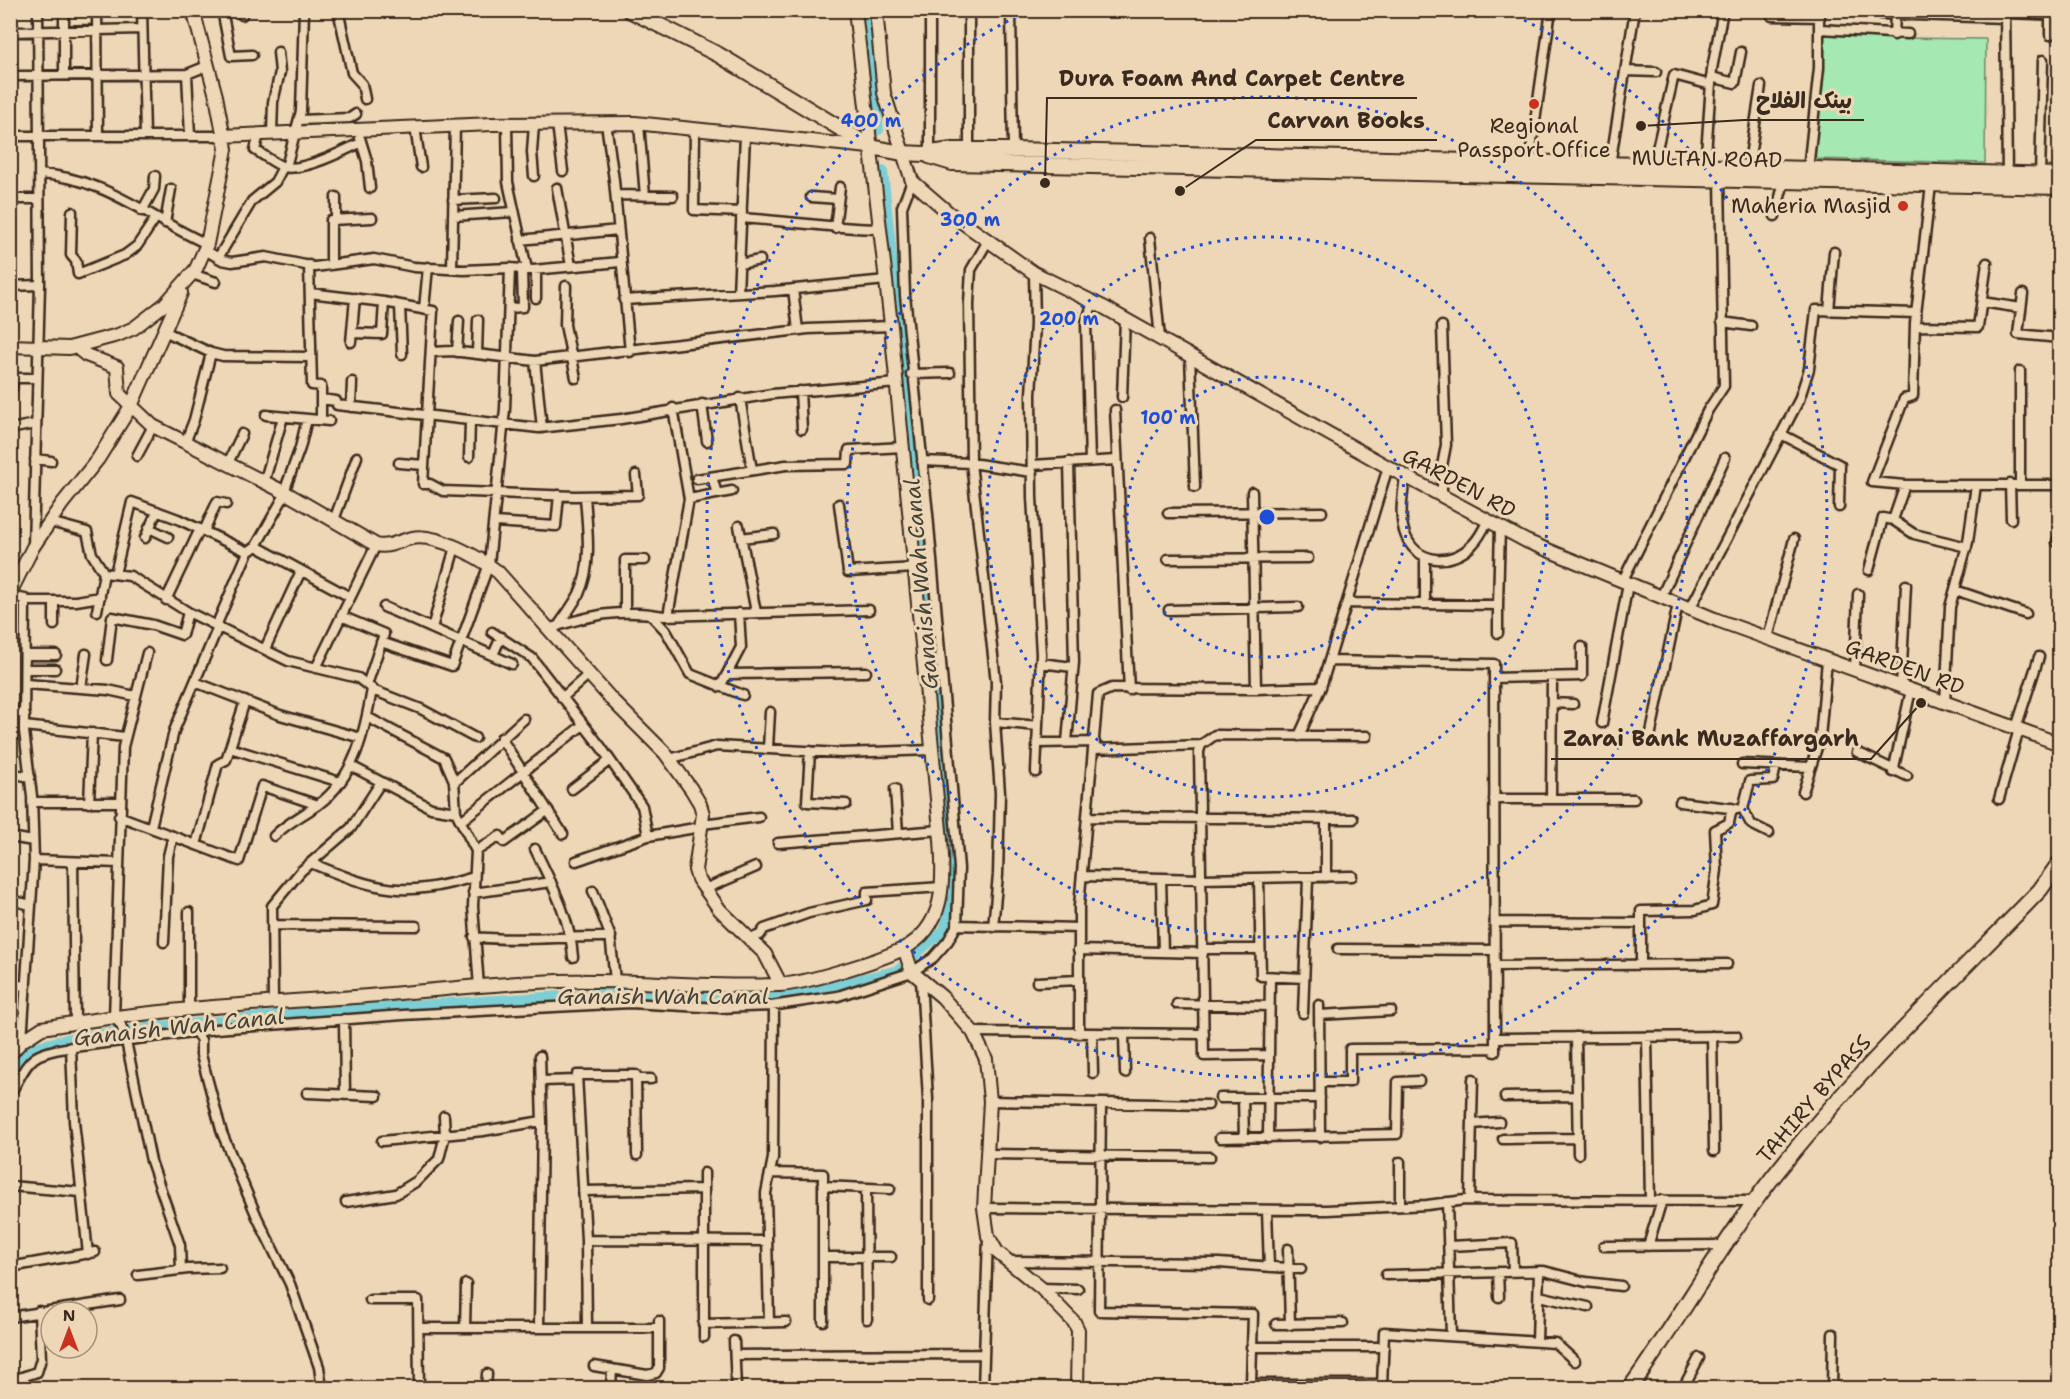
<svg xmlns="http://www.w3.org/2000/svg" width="2070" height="1399" font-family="'Shantell Sans','Playpen Sans Arabic',sans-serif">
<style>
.green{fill:#a5e8b2;stroke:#708968;stroke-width:1.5}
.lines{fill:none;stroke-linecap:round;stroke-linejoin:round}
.canal{stroke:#7dcfd5;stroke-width:10}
.street-casing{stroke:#3b2a1e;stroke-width:13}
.secondary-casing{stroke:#3b2a1e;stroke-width:16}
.primary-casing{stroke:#3b2a1e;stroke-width:18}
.street{stroke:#edd7b6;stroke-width:8}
.secondary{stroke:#edd7b6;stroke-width:12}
.primary{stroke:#edd7b6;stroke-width:14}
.ring{fill:none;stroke:#1d4ed8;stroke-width:3;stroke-dasharray:3 6}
.poi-dot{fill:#c8321e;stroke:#edd7b6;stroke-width:2}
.labels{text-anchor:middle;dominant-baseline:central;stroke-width:6;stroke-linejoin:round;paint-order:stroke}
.poi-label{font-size:21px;fill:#3b2a1e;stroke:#edd7b6}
.street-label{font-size:21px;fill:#3b2a1e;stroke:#edd7b6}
.water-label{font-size:22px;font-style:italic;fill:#454339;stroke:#edd7b6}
.centre{fill:#1d4ed8;stroke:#edd7b6;stroke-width:3}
.ring-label{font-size:18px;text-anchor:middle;font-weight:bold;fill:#1d4ed8;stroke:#edd7b6;stroke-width:6;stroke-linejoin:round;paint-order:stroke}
.leader{fill:none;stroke:#3b2a1e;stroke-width:2}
.callout-dot{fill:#3b2a1e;stroke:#edd7b6;stroke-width:2}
.callout-label{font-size:22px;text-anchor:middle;font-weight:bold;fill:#3b2a1e;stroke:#edd7b6;stroke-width:6;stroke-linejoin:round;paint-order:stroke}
</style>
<rect width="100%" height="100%" fill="#edd7b6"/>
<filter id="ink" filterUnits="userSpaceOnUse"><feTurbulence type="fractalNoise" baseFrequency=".0167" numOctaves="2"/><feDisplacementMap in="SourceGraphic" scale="12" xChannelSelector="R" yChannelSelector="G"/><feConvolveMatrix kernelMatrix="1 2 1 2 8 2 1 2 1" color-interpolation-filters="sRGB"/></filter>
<g filter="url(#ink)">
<path class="green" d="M1823,33L1894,38L1986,39L1985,163L1812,159Z"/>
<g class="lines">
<path class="canal" d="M865,10L879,130
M10,1071L27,1052L38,1046L74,1037L152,1027L337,1010L595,994L753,998L811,991L898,970L944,930L952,903L904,371L883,171"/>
<defs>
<path id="street" d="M64,10V75
M97,10L98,135
M142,10L145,135
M222,10L231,56L252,55
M338,10L352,73L362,84L365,99
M969,10V150
M1011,10L1013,150
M2005,10L2007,175
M2050,11V35
M2005,13L2060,15
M1881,14L2005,18
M242,15V10
M1772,16L1820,17
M653,22L656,10
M1820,29L1908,34
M10,32L142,29
M1894,35L1895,14
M1626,71L1656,72
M187,74L190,136
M10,76L187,74L207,66
M1711,77L1735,83L1741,52
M299,120L350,118L356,114
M606,123L614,180L630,352
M507,124L508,182L527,269
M534,124L532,152L534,176
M557,124L563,171
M639,124L645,196
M415,127L421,167
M695,130L694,210L742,212
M272,133L273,102L280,72L278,52
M259,134L255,150C264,155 275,164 284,167C302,172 344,151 360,143
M10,136H221
M360,138L367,161L370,188
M930,153V10
M1529,163L1551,10
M1610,165L1635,10
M1653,166L1674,75L1711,85
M286,167L301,111L304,10
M1705,168L1712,69L1723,10
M1748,169L1761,86
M1808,170L1819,68V10
M39,174C104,177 149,218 207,244
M2040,175L2043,60
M1931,185L1915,323L1913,396L1904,399L1872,482L1905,485H2060
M557,188L571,266
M616,195L673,196
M336,197V220
M811,197L838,199
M10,199H39
M453,200L496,198
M142,211L154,189L155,176
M72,212L71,255L76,261L78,274L125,255L137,246L155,219
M453,216L513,212
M1775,216L1784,182
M741,218C788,221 833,228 880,229
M165,223L171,189
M835,228L840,187
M1150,238L1160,338
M989,239L971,270L969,303L971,463L996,682L995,722L1000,793L998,875L993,927
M520,240L618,230
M205,250L222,260L232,262L266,257L315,267L374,259L414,267L464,270L510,268L533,270L620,262
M218,258L252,201L275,182L283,167
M739,264L760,260
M309,265L312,385L321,386V418
M331,265V220L372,218
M452,268L455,125
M1034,273L1035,324L1031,395L1032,497L1041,654L1036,772
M192,274L216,282
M10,286L40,285
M566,286L565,325L576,378
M793,289L798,330
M310,293L384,302L433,311L423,484H430L443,491L575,496L638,495L636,475
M738,293L745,135
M2023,294L2018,334L2060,338
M536,298V270
M624,300L775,291L886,280
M1982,302L2021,308
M400,306L402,354
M509,308L523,307L522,269
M424,309L428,267
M1829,311L1834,252
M1722,322L1751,326
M1442,326L1446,445L1442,466V496
M1915,326L1978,327L1987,263
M164,331L211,353L223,356L310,357
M352,333L382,334L384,302
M351,342L355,298
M432,352L452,351L535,361L808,329L891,326
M457,352L459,321
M477,354L478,320
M1190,356L1195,487
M535,361L542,428
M2020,371V484
M911,374L950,373
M12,389L13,378H36
M800,391L802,429
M1122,397L1125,319
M740,398L752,470
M321,399L336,401L337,405L539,428L621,419L772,394L897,383
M702,404L707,441
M351,407L352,382
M1115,410L1129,690
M266,415L329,421
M10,429L35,424
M1781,434L1840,465L1839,507
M185,443L194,420L211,353
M137,456L153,426
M469,457L470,421
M35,459L51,461
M922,461L971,463L1032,472
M1090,461L1086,323L1093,302
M399,463L424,465
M227,465L242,434
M1032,465L1116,460
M1405,476C1403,494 1399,514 1404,531C1414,565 1452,567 1473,544C1480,537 1484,528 1488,520
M712,477L717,494
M697,479L786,465L848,464L849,450L903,447
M264,483L283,417
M2010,484L2011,519
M284,492L300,448L307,419
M1252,492L1256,689
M689,499L732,491
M839,504L848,572L915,568
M1168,513L1322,512
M334,520L357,457
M1893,520L1905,485
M50,522L87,532L92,554L104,573L97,611
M494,522L556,526L559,495
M739,526L756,612
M149,528L168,537
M204,531L217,502L226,504
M145,538L157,511
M741,538L774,534
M2057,542L2060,534
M256,546L350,597
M33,547L40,285L38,10
M1425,557V604
M1168,559L1308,558
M1869,570L1883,518L1893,520L1914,534L1967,547
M104,573L130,576L188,612L288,661L358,678L375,691L421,709L475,738
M115,574L132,502L178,519L248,552
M1622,582L1708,410L1724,386L1720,180
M1955,590L2026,614
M10,596L25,599V601H76L100,597
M1661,597L1725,458
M166,600L200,529
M54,601V625
M1349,603L1498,605L1500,527
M1498,605V633
M384,607L512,664
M1690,609L1799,400L1809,369L1816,310L1916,313
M1169,610L1298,607
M625,612V560H645
M650,614L666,631L690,674L743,695
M341,616L384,634L367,685
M668,616L689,499L673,408
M216,626L248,552L256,546L286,493
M558,626C565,616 573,605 579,594C593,564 587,528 585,496
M432,628L455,547
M551,628C591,615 621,608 664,616L869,610
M492,632L532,658L601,747L642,806L648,836
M1768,638L1794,539
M381,642L452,666L489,564L505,409L510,268
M265,649L301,571
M147,653L123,747L114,1018L121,1025L126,1041L151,1161L180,1245L181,1269
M25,655H56
M493,655L501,637
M107,660L112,617L153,625L182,635L188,612
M1329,661L1494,664L1495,1052
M1040,663L1073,667
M316,668L376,545
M25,669H55
M1855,670L1858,594
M728,674L866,672
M1494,678L1582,676V647
M195,682L280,715L361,738
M25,684L108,690L135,696
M1901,686L1906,585
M720,687L741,647L739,613
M81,688L86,654
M562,698L589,674
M1552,703L1573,704
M1945,703L1950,607L1968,542L1976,485
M10,710L25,715
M367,717L444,758L454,781L456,812L476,851L473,906L479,987
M995,722L1038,726
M1602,723L1628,584
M24,726L125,737
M2016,728L2039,657
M1299,736L1321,687
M501,738L563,834
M1067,742L1074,662L1069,462
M1649,742L1678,604
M1037,743L1095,742
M230,748L340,782
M768,748L770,712
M1095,749L1201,745
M810,751L807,802L846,804
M1857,752L1907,776
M669,759L717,746L841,753L933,750
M1742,764L1810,767
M351,766L431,808L456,812
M1893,772L1911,690
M10,773L30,777
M454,783L524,719
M572,789L610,760
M895,789L898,833
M1803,792L1820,738L1827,660
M1551,798L1552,677
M1494,799H1634
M1999,799L2019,729
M32,802H120
M1680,802L1737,809
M89,803L92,733
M119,816L239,861L262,786L318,805
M1087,817L1353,819
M1326,819V877
M461,821L583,725
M702,824L759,817
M151,827L174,731L218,627
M1769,833L1751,824L1743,809L1750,781L1773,780L1776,766
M274,836C288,822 304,815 319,804C355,777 365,731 372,689
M10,837L33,841
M778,843L940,830
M196,845L218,764L226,760L245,701
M535,849C552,885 570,917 573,957
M476,851L500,836L504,842L547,811
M34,860L119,863
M576,861L648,836L701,827
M73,862L75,1022
M311,863C378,891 403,898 474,877
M1082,876L1202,879L1352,876
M1161,878L1163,952
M1259,879L1261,976L1304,978
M705,889L756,867
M593,891L610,935L615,980
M473,893L551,882
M10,900L31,905
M189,912V1010
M1495,922L1641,923
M272,925L416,926
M957,925L1079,928
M474,937C520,942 565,936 611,937
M750,939L760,935L764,929L809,913L867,900V892L942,887
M164,942L168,856L173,836
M1203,949H1260
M1338,949L1495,950
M1078,950L1203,953
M1641,964V911L1695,910L1712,905L1717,870L1715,830L1729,823L1732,808
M1495,966L1727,964
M921,980L928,1099V1300
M1037,982L1078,980
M10,984L26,986
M273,1001L272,906L301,871L351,828L381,782
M1177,1004L1269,1006
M1319,1005L1320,1137
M1303,1013L1308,879
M1319,1015L1391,1011
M344,1019L345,1095
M973,1032L1204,1034
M196,1033L201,1040V1055L222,1133L257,1217L290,1284L319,1367L322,1388
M1079,1034V906L1098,694L1112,688L1256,689L1321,687L1388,467
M1092,1034L1093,1073
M1124,1034L1125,1073
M1712,1036L1714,1151
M1576,1037L1578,1154
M1647,1037L1650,1201
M1495,1038L1736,1036
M22,1041L34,860L32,796L24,731L25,601
M71,1047L74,1121L88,1254
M1269,1055L1204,1056L1199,752L1201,745L1215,735L1367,736
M636,1079H651
M541,1081L577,1080
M1320,1082H1350V1049L1495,1048
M307,1093L377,1096
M10,1094C29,1063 26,1054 66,1048L216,1029L403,1015L630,1003L720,1008L771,1006L838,996L912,972L933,958L948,941L957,925L959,868L928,514L905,295L902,207L912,181
M1505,1097L1577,1096
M1220,1098H1320
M1243,1098L1244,1138
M990,1101L1208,1105
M1101,1104L1099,1311L1253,1314L1251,1384H1383
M1472,1124L1499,1122
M1220,1138L1397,1134L1398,1082L1419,1081
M1268,1138L1270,977
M1503,1139L1578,1138
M382,1141L483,1131L542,1121
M987,1154L1210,1157
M704,1173V1337
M770,1173L823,1174V1321
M10,1186L81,1192
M823,1186L890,1189
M866,1188L867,1319
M583,1191L704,1189
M1470,1200L1473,1079
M346,1202L396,1194L417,1181L439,1159L445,1135L444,1116
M1447,1202L1451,1336
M1400,1206V1162
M984,1208L1327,1210L1427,1205L1465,1200L1756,1201
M1267,1210L1269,1267
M586,1240L767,1241
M1449,1246L1512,1243L1513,1271
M1604,1246L1726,1245
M1648,1246L1662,1200
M1288,1249L1290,1325
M823,1257H891
M1007,1261L1219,1263L1301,1269
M10,1267L95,1252
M1498,1272L1499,1297
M138,1275L188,1269L220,1268
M1386,1275L1544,1271L1586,1282L1621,1286
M1041,1288L1078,1289
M1539,1296L1588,1307
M370,1300H418L419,1388
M10,1317L120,1300
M769,1322L766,1193L773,1158L774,1006
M703,1324L786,1322
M1276,1324L1343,1323
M539,1327L542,1124L540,1056
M419,1328H659
M465,1328L466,1284
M587,1328L586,1240L577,1075H636L637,1155
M734,1341L736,1388
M1537,1342L1539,1271
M1251,1347H1384
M735,1355L984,1354
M594,1366L647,1375L656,1373L659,1368V1321
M10,1381L37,1372L41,1359L39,1311
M486,1388L487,1374
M611,1388L612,1369
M983,1388L988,1237
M1382,1388L1384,1332L1555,1343L1575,1361
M1683,1388L1699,1358
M1832,1388L1833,1334"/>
<path id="secondary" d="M876,10L884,93L912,181L949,213L1034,273L1105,308L1388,467L1526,541L1717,620L2060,744
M221,136L492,124L635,123L869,147
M10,346L69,348L118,335L134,328L165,304L196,269L207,244L226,149L216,96L193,10
M76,347L86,355L117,367L119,394L153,426L286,493L376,545C390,548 398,541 412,538C436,533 479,557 498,572L612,700L665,753L691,789L700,804L703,814L695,870L698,879L720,910L765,954L781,985
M10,593L33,547L62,504L98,459L131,406L181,293
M904,948L912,972L942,997L973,1032L986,1059L990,1101L984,1208L988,1236L997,1252L1041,1288L1074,1322L1078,1330L1077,1388
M10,1054L22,1041L42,1028C145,1010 250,1004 355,997C422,992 491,983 559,981C632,979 705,988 778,985C805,984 878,961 903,949C946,927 944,881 941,840L890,316L855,10"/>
<path id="primary" d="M629,10L719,55L871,147L902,153L924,154L952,150H1013L2060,175
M929,156L952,163L2060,187
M1630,1388C1679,1320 1721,1244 1773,1177C1854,1074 1949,984 2040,890L2060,862"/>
</defs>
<use href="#street" class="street-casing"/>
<use href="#secondary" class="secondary-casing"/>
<use href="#primary" class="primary-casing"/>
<use href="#street" class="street"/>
<use href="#secondary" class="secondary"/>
<use href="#primary" class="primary"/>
</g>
</g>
<g class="ring">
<circle cx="1267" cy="517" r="140"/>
<circle cx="1267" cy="517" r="280"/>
<circle cx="1267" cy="517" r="420"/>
<path d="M1508 12A560 560 0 1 1 1026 12"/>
</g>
<g class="poi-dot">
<circle cx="1534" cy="104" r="6"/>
<circle cx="1903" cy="206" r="6"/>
</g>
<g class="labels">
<g class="poi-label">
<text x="1534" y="126">Regional<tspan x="1534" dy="24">Passport Office</tspan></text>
<text x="1891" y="206" text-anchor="end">Maheria Masjid</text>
</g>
<g class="street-label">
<text transform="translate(1707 159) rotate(1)">MULTAN ROAD</text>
<text transform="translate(1459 483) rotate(28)">GARDEN RD</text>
<text transform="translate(1905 667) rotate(20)">GARDEN RD</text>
<text transform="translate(1814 1099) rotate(-49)">TAHIRY BYPASS</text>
</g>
<g class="water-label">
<text transform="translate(921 584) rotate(-95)">Ganaish Wah Canal</text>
<text x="663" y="996">Ganaish Wah Canal</text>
<text transform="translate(179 1027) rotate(-6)">Ganaish Wah Canal</text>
</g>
</g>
<circle cx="1267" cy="517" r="9" class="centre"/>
<g class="ring-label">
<text x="871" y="127">400 m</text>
<text x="970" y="226">300 m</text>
<text x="1069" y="325">200 m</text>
<text x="1168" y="424">100 m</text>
</g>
<path class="leader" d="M1045 183L1047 98H1417M1641 126L1744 120H1864M1180 191L1256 140H1437M1921 703L1871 759H1551"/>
<g class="callout-dot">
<circle cx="1045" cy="183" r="6"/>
<circle cx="1641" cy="126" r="6"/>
<circle cx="1180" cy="191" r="6"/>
<circle cx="1921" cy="703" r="6"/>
</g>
<g class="callout-label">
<text x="1232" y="86">Dura Foam And Carpet Centre</text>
<text x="1804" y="108">بینک الفلاح</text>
<text x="1346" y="128">Carvan Books</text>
<text x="1711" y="746">Zarai Bank Muzaffargarh</text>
</g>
<rect width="2070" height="1399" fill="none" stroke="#edd7b6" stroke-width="36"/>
<rect x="18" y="18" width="2034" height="1363" fill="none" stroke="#3b2a1e" stroke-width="2" filter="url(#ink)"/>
<g transform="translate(69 1330)"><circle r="28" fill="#edd7b6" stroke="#a69279" stroke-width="1.5"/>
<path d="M0-4.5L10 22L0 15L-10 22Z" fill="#c8321e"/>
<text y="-9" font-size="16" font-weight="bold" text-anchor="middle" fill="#3b2a1e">N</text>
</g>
</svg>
